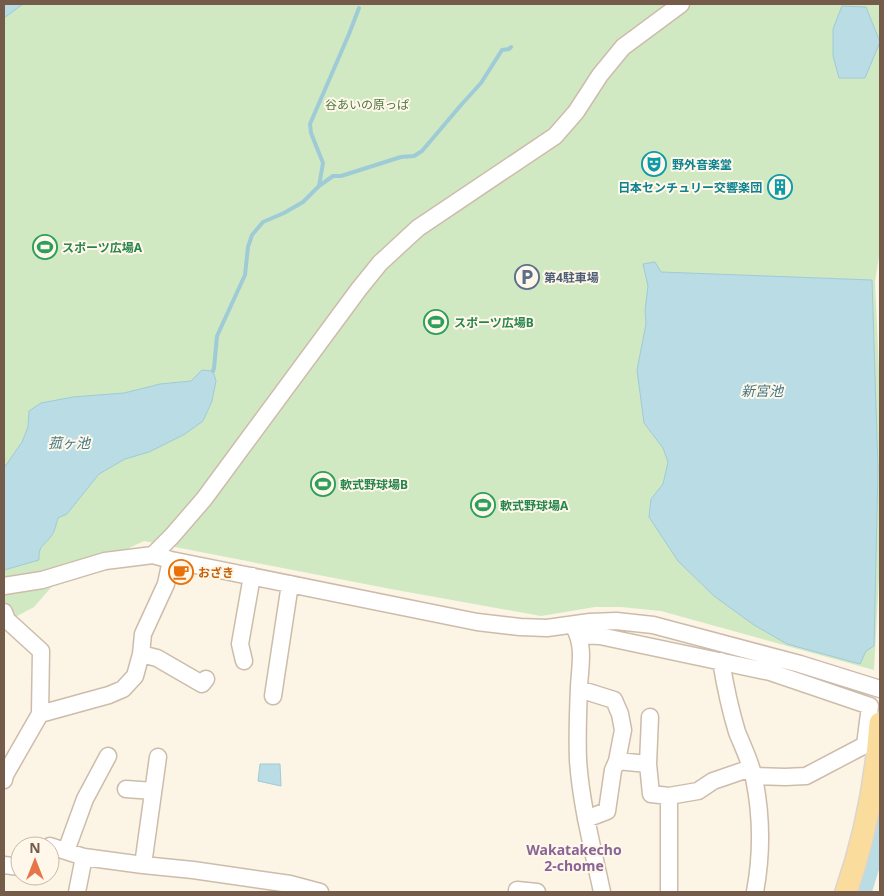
<svg xmlns="http://www.w3.org/2000/svg" width="884" height="896" font-family="'Noto Sans','Noto Sans JP',sans-serif">
<style>
.green{fill:#d0e9c3}
.water{fill:#b9dce5;stroke:#9fcbd7}
.lines{fill:none;stroke-linecap:round;stroke-linejoin:round}
.stream{stroke:#9fcbd7;stroke-width:4}
.river{stroke:#b9dce5;stroke-width:21}
.minor-casing{stroke:#cdbcab;stroke-width:19}
.major-casing{stroke:#dbd4d0;stroke-width:24}
.minor{stroke:#fff;stroke-width:16}
.major{stroke:#fadd9d;stroke-width:21}
.labels{text-anchor:middle;dominant-baseline:central;stroke-width:4;stroke-linejoin:round;paint-order:stroke}
.park-label{font-size:12px;fill:#4f7942;stroke:#fff8ea}
.culture-label{font-size:12px;font-weight:bold;fill:#0d838f;stroke:#fff8ea;text-anchor:start}
.leisure-label{font-size:12px;font-weight:bold;fill:#27864d;stroke:#fff8ea;text-anchor:start}
.service-label{font-size:12px;font-weight:bold;fill:#4e5e75;stroke:#fff8ea;text-anchor:start}
.food-label{font-size:12px;font-weight:bold;fill:#c56008;stroke:#fff8ea;text-anchor:start}
.water-label{font-size:14px;font-style:italic;fill:#447887;stroke:#fff8ea}
.neighbourhood-label{font-size:14px;font-weight:bold;fill:#896597;stroke:#fff8ea}
</style>
<rect width="100%" height="100%" fill="#fcf4e4"/>
<path class="green" d="M4,4H880V250L875,282L880,393V559L874,670L661,611L621,607H595L541,616L391,589L144,541L55,583L34,607L4,623Z"/>
<path class="water" d="M4,4H23L4,18Z
M842,6L866,7L880,42L865,78H839L833,56V29Z
M655,262L661,272L872,280L878,470L874,646L866,651L860,664L787,644L754,625L714,596L678,561L649,517L651,499L663,484L668,462L663,448L644,423L637,370L646,324L645,311L648,286L643,264Z
M202,370L213,371L216,381L212,401L203,421L185,434L149,452L125,459L99,474L67,514L58,518C56,524 55,531 52,535C45,546 38,544 39,560L4,570V468L22,442L28,427L29,411L41,403L73,397L124,393L160,384L191,381Z
M260,764H280L281,786L258,781Z"/>
<g class="lines">
<path class="stream" d="M319,186L323,163L311,133L310,124L349,34L359,8
M213,371L214,368L217,336L245,275L248,247L252,235L263,222L284,213L303,202L319,186L333,176H341L401,157L414,156L422,151L461,105L481,83L502,50L509,49L511,47"/>
<path class="river" d="M861,892L876,844L880,818"/>
<defs>
<path id="minor" d="M153,555L172,536L204,499L359,289L380,263L418,228L555,136L576,112L600,75L623,47L681,4
M4,586L42,580L105,561L153,555L171,560L477,622L520,627L547,628L590,622L616,621L653,625L800,664L880,689
M4,612L7,620L41,651L40,714L5,775L4,780
M574,627C585,646 580,666 579,687C578,711 577,736 578,760C581,805 593,849 602,892
M578,635L600,636L770,672L870,706L865,745L806,776L785,777L754,776
M141,654L157,658L202,684L206,679
M244,661L240,644L252,576
M721,661C725,685 730,709 737,732C743,747 751,763 754,778C762,817 762,854 755,892
M579,689L614,700L620,714L623,730L617,761L613,770L607,811L586,819
M273,696L290,584
M40,714L109,695L123,689L135,676L141,654L143,634L166,584L171,560
M650,717L648,764L651,794L669,796L698,791L713,781L751,768
M617,761L648,764
M126,789L153,791
M50,846L84,857L143,865L193,870L290,884L320,892
M66,851L85,799L108,756
M4,865L20,867
M143,865L158,757
M77,892L84,857
M517,892V890L537,892
M669,892V796"/>
<path id="major" d="M846,892C865,837 876,781 880,723"/>
</defs>
<use href="#minor" class="minor-casing"/>
<use href="#major" class="major-casing"/>
<use href="#minor" class="minor"/>
<use href="#major" class="major"/>
</g>
<defs>
<symbol id="theatre-ring" viewBox="-11 -11 22 22"><circle r="9.5" fill="#fff8ea" stroke="#0f9aa8" stroke-width="1.5"/><path d="M-5-5.5Q0-4 5-5.5V0Q5 5 0 6Q-5 5-5 0ZM-3.3-2.5H-1v1.5H-3.3ZM1-2.5H3.3v1.5H1ZM-2.8 1Q0 5.5 2.8 1Z" fill="#0f9aa8"/></symbol>
<symbol id="building-ring" viewBox="-11 -11 22 22"><circle r="9.5" fill="#fff8ea" stroke="#0f9aa8" stroke-width="1.5"/><path d="M-4-6H4V6H1V3H-1V6H-4ZM-2.5-4.3h1.7v1.8h-1.7ZM.8-4.3h1.7v1.8H.8ZM-2.5-1h1.7V.8h-1.7ZM.8-1h1.7V.8H.8Z" fill="#0f9aa8"/></symbol>
<symbol id="stadium-ring" viewBox="-11 -11 22 22"><circle r="9.5" fill="#fff8ea" stroke="#2e9e5b" stroke-width="1.5"/><path d="M0-5a6.5 5 0 1 0 0 10a6.5 5 0 1 0 0-10ZM-3.5-1.8h7v3.6h-7Z" fill="#2e9e5b"/></symbol>
<symbol id="parking-ring" viewBox="-11 -11 22 22"><circle r="9.5" fill="#fff8ea" stroke="#5c6f8a" stroke-width="1.5"/><path d="M-3.5-5.5H1a3.5 3.5 0 0 1 0 7H-1V5.5H-3.5ZM-1-3.4V-.6H.8a1.4 1.4 0 0 0 0-2.8Z" fill="#5c6f8a"/></symbol>
<symbol id="cafe-ring" viewBox="-11 -11 22 22"><circle r="9.5" fill="#fff8ea" stroke="#e8710a" stroke-width="1.5"/><path d="M-5.5-4.5H6V0H3Q3 3.5 0 3.5H-2.5Q-5.5 3.5-5.5 0ZM3-3.2v2h1.7v-2ZM-6 4.5H4V6H-6Z" fill="#e8710a"/></symbol>
</defs>
<g fill-rule="evenodd">
<use href="#theatre-ring" x="640" y="150" width="28" height="28"/>
<use href="#building-ring" x="766" y="173" width="28" height="28"/>
<use href="#stadium-ring" x="31" y="233" width="28" height="28"/>
<use href="#parking-ring" x="513" y="263" width="28" height="28"/>
<use href="#stadium-ring" x="422" y="308" width="28" height="28"/>
<use href="#stadium-ring" x="309" y="470" width="28" height="28"/>
<use href="#stadium-ring" x="469" y="491" width="28" height="28"/>
<use href="#cafe-ring" x="167" y="558" width="28" height="28"/>
</g>
<g class="labels">
<g class="park-label">
<text x="367" y="104">谷あいの原っぱ</text>
</g>
<g class="culture-label">
<text x="672" y="164">野外音楽堂</text>
<text x="762" y="187" text-anchor="end">日本センチュリー交響楽団</text>
</g>
<g class="leisure-label">
<text x="62" y="247">スポーツ広場A</text>
<text x="454" y="322">スポーツ広場B</text>
<text x="340" y="484">軟式野球場B</text>
<text x="500" y="505">軟式野球場A</text>
</g>
<g class="service-label">
<text x="544" y="277">第4駐車場</text>
</g>
<g class="food-label">
<text x="198" y="572">おざき</text>
</g>
<g class="water-label">
<text x="762" y="390">新宮池</text>
<text x="69" y="442">菰ヶ池</text>
</g>
<g class="neighbourhood-label">
<text x="574" y="849">Wakatakecho<tspan x="574" dy="16">2-chome</tspan></text>
</g>
</g>
<rect width="884" height="896" fill="none" stroke="#745b4a" stroke-width="10"/>
<g transform="translate(35 861)"><circle r="24" fill="#fff8ea" stroke="#c7b9aa"/>
<path d="M0-4L9 19L0 12L-9 19Z" fill="#e4764a"/>
<text y="-8" font-size="14" font-weight="bold" text-anchor="middle" fill="#745b4a">N</text>
</g>
</svg>
